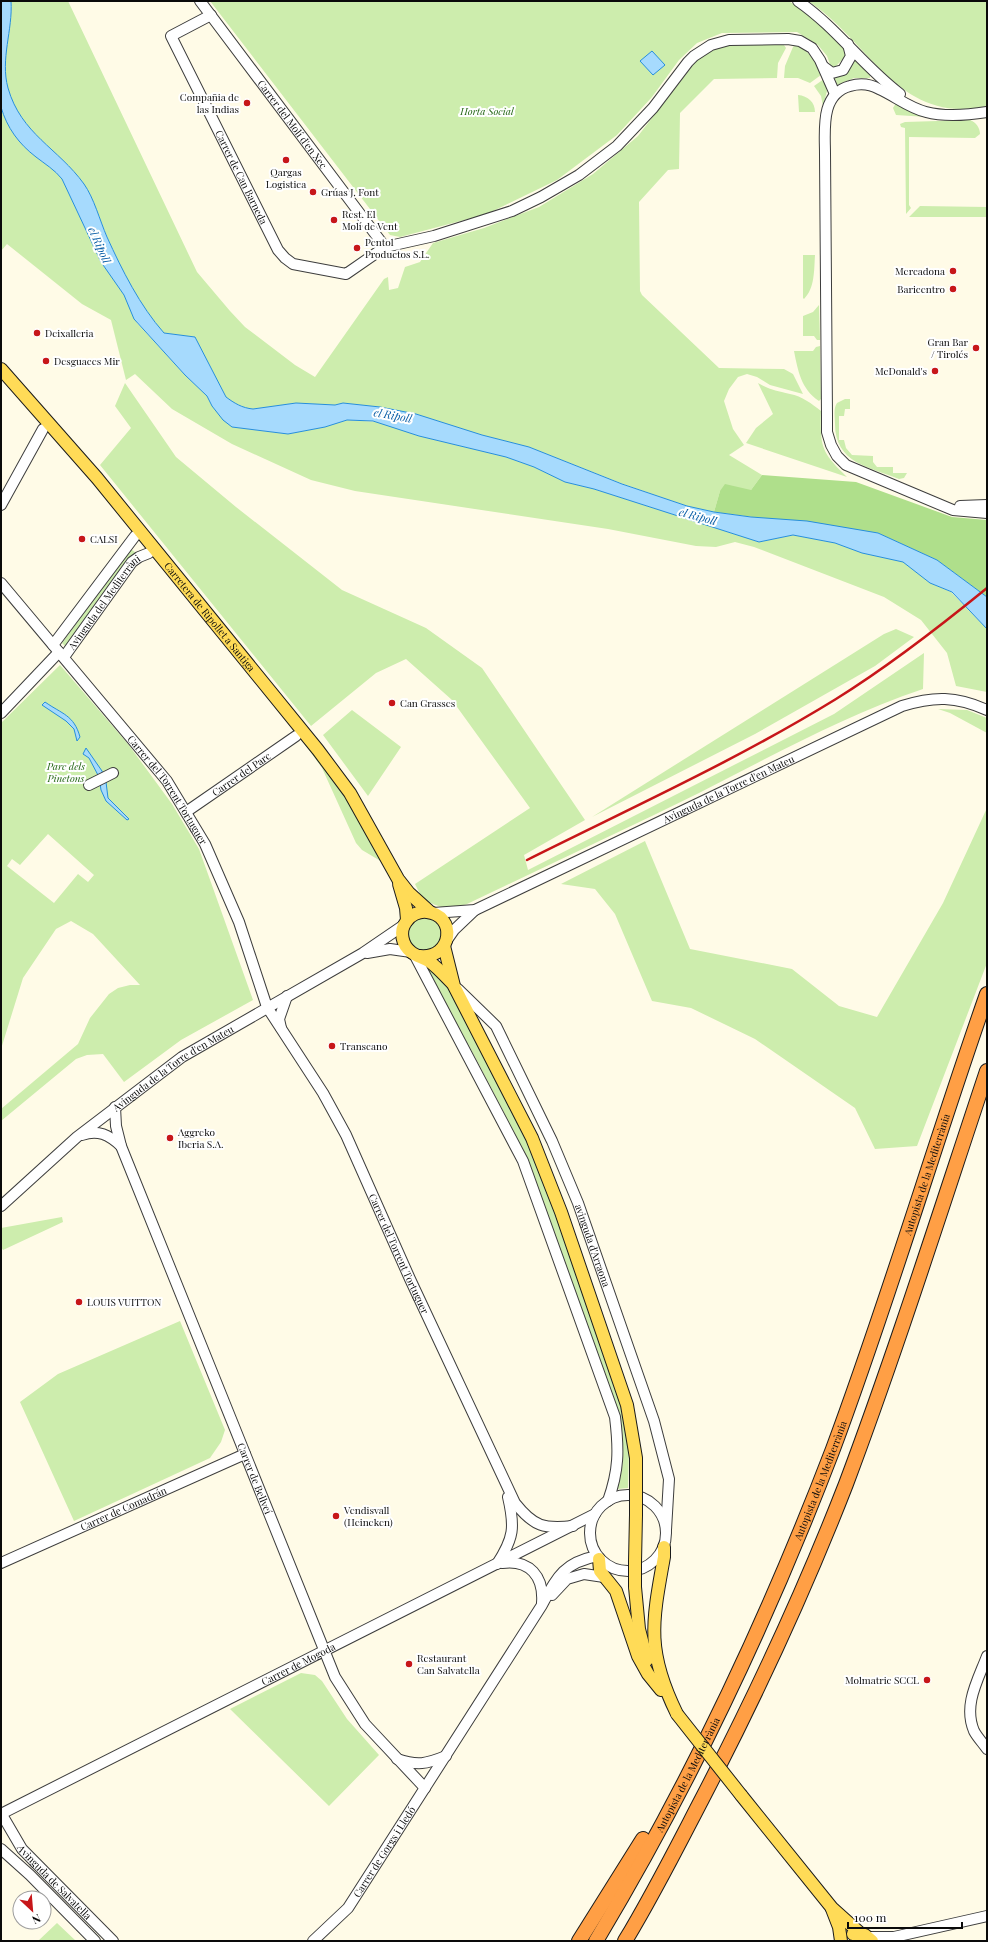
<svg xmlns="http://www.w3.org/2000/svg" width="988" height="1942" font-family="'Playfair Display',serif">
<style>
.green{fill:#cdedad;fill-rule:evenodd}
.forest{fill:#afdf8b}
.water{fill:#a6dafd;stroke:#268edb}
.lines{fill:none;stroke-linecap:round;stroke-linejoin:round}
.minor-casing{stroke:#3d3d3d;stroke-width:12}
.major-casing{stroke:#1b1b1b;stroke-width:14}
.highway-casing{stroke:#1b1b1b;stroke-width:16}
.minor{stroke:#fff;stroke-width:10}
.major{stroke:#ffdb57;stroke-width:12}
.highway{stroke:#ff9f45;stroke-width:14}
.rail{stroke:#c71619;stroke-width:2.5}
.major-bridge-casing{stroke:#1b1b1b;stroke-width:14;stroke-linecap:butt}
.major-bridge{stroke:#ffdb57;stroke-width:12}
.poi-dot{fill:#c71619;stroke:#fff;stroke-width:1.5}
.labels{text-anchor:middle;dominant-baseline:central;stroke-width:4;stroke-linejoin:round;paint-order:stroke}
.poi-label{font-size:10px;fill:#0a0a0a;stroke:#fff;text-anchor:start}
.park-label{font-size:10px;font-style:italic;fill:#246715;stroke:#fff}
.street-label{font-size:10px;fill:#0a0a0a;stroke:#fff}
.water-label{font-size:11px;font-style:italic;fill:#095ea7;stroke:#fff}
</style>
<rect width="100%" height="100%" fill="#fffbe7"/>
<path class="green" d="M11,1H68L197,272L230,311L245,327L295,365L315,377L384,279L388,277L389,290L398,288L405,267L420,262L433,243L484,228L539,207L593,174L638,136L697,60L711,50L727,45H784L786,48L778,63L777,78L714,79L680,113L679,169L668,170L639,202L640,291L642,295L719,368L784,369L793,374L803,394L770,385L757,377L747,374L738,377L729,389L724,401L733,429L744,445L729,455L762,475L751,490L720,491L714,512L687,506L623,484L529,447L482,435L416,414L380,407L343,403L335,405L296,403L253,409C242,408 234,403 226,397L195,337L164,333C140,306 120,267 106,234C99,218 94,198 84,184C58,148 20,133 8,88C0,58 13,31 11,1Z
M210,1H788L798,6L846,49L845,57L835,67H831L827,56L818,45L797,32L722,33L697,43L679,60L652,97L617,135L557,180L487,214L400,237L390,235Z
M808,1H987V106C898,126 869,40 808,1Z
M795,45C809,49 816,63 821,75L810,83L798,78H784L785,66L793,47Z
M854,58L870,74V78H854L837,85L834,76Z
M824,79L827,91L823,106L821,96L814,86Z
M798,95C808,96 815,102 815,112H799Z
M896,103L927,117L896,115L893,108Z
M1,107C7,128 19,144 36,157C45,164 55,170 62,179L101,262L124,295L137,323L185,375L207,396L212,406L232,427L288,434L325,427L347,420L379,422L419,436L506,457L534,467L565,482L594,489L759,542L793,535L835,543L862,553L903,562L930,583L951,592L987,629V692L956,686L947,653L921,620L884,597L754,547L735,542L716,547L696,546L608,529L355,491L311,480L232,444L172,409L135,374L126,380L111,320L82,304L7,244L1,251Z
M970,120C976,122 980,128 980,134L975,138L909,137V205L911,208L906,214L905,128L901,127L900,124L905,122Z
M920,206L987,207V217H909Z
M803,255H815C814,270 815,288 804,299L803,298Z
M819,305L820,340H817L814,336H803V316L813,312Z
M820,346L821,399L819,401C801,389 798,371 794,351H813L816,347Z
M1,376L106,495L308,744L347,798L384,863L362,850L356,843L322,768L299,736C201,616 107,492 1,379Z
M125,383L176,457L236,507L342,590L426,628L482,668L585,820L524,855L528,870L834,714L924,653L923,689C845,715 772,756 699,793C622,831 544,867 467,904C445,911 444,908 423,900L415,884L530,808L452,700L406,659L376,673L311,726L100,465L131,428L115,406Z
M758,383C772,391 776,390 790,394C802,396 812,404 821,411C820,447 821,452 847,477L746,443L756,428L773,414Z
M845,399H850V409H845L844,416H839V440H844L846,448L852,455L873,456V462L877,467H893V473H907L904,478L899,479C869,467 835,463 835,424C835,417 833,409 837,403Z
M131,549L136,553L66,647L62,643Z
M896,629L914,637L875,666L755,734L592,817L884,634Z
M60,665L128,744L172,804L199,849L253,1000L181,1040L124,1082L103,1054L87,1055L76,1059L1,1121V1109L78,1044L90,1018L109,994L118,988L130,985H140L93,934L71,921L56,929L23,978L1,1049V723ZM48,834L94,875L88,882L78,874L54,903L7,866L12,859L20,865Z
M938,709L967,710L987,718V733L950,713Z
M352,710L401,747L368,796L323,735Z
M987,808V963L917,1146L875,1149L855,1108L755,1039L691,1008L652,1001L615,914L595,889L561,884L645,841L690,949L792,969L839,1006L877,1017L943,903Z
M421,913L442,923V941C428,953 423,954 408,943L407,924Z
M422,962L445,981L535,1153L624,1410L629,1446L628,1488L617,1489C625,1466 624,1445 621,1421L528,1159L475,1057Z
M62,1217L63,1222L3,1250L1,1247V1228Z
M180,1321L225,1430L221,1442L210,1458L74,1521L20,1402L58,1374Z
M301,1673L315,1675L322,1681L347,1719L379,1755L329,1806L230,1709Z
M57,1923L76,1941H38Z"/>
<path class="forest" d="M762,475L856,482L952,517L987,520V597L937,560L878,533L714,512L720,491L725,484L751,490Z"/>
<path class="water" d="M1,1H11C13,30 0,59 8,88C21,134 58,148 84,184C94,198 100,221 107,237C122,270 140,306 164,333L195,337L226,397C234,403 242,408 253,409L296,403L335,405L343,403L380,407L416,414L482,435L529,447L622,484L687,506L714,512L751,517L807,521L878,533L937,560L987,597V629L952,592L930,583L903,562L862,553L835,543L793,535L759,542L594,489L565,482L534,467L506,457L419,436L373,421L347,420L325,427L288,434L232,427L223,420L212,406L207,396L185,375L134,319L124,295L101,262L62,179C55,170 45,164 36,157C19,144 7,128 1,107Z
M652,51L665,65L653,75L640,61Z
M45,702C62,714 74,715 80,737L77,741L74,729L66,721L42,705Z
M86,748L102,771L106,782L108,798L129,819L127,820L106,801L101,790L99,777L89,758L83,754Z"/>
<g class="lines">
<defs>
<g id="minor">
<path id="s1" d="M200,1L385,247"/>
<path d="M798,1C836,27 863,66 900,94"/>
<path id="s2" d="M211,15L171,36L278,250L285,258L293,264L346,274L385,247L434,236L512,211L541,197L579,175L617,146L653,108L688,62L694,56L711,45L729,40L788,39L800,41L812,48L820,60L835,94"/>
<path d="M824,67L832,73L843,70L851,56L848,44"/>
<path d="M987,112C968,115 945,117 926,112C909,108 895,96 879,89C870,84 860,83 850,86C820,94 825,130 825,154L827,416V432L831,445L837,456L846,465L953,510L987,513"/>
<path d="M1,505L43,429"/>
<path d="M960,506L987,505"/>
<path id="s3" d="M1,583L167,781L205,844L239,922L267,1007L323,1093L346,1135L410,1279L515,1503C534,1527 544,1529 573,1526"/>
<path d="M53,645L135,536"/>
<path id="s4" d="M64,657L132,562L139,557L149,553"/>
<path d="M1,713L59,652"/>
<path d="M89,785L113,773"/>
<path id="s5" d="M186,812L296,736"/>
<path id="s6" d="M433,913L475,910L902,706C934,696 956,696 987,710"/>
<path d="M447,940L454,930L475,910"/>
<path d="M367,953L390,949L411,952"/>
<path d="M414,954L523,1161L615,1417C619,1450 619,1470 608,1501"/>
<path id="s7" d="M458,989L496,1026L552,1141L578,1203L654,1421L669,1479L666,1530"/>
<path d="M281,1028L279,1019L287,996"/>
<path id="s8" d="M115,1107L116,1126L121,1146L335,1677L365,1724L425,1788"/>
<path d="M82,1135C98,1129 109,1135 121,1146"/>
<path id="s9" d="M1,1206L77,1137L182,1057L363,953L404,925"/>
<circle cx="628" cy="1533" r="38"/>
<path id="s10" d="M1,1563L245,1454"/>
<path d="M502,1563C530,1559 544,1577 542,1603"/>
<path d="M497,1564C514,1538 515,1527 508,1497"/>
<path d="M552,1595L567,1579L584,1574L604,1577"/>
<path d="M987,1656C978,1680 963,1705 974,1731C977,1737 983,1743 987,1749"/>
<path d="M397,1759C418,1766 426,1764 446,1756"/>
<path id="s11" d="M1,1813L22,1849L113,1941"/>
<path id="s12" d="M1,1814L595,1514"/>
<path d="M1,1849L30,1875L95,1941"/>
<path d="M868,1937H894L987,1916"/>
<path id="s13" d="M313,1941L348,1908L542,1605C557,1577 563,1563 597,1556"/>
</g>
<g id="major">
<path id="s14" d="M1,369L97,478L318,750L350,793L398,879L409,893L430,912"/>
<path d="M399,884L406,908L407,920"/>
<path d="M444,946L454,986L532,1138L561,1212L627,1405L636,1458V1490"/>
<path d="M420,956C453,959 457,915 427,912C419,911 410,915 406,922C399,931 402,945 411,952C416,956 424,958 430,962C438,968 445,976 452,983"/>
<path d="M664,1547V1557C652,1623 646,1651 677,1714"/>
<path d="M599,1559L600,1571L616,1591L638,1656L648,1674L661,1690"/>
<path d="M635,1562L636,1515"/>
<path d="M635,1587L639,1629L647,1660"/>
<path d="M741,1795L832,1908L861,1934"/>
<path d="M832,1909L839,1927L841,1941"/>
<path d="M853,1934L865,1935L872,1941"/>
</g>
<g id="highway">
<path d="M579,1941L643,1839"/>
<path id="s15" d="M596,1941C690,1784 768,1619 833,1449C889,1299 934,1145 987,994"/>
<path d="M625,1941C653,1895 677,1847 702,1799C755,1697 804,1592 846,1484C897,1348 941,1209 987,1071"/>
</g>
</defs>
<use href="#minor" class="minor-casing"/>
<use href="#major" class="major-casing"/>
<use href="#highway" class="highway-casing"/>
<use href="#minor" class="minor"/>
<use href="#major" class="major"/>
<use href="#highway" class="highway"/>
<path class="rail" d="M527,860C631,808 737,760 836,699C889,666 938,628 987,588"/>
<defs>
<path id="major-bridge" d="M636,1515V1490
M635,1562V1587
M677,1714L741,1795"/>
</defs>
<use href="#major-bridge" class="major-bridge-casing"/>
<use href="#major-bridge" class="major-bridge"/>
</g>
<g class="poi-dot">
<circle cx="247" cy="103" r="4"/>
<circle cx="286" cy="160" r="4"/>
<circle cx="313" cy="192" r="4"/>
<circle cx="334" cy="220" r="4"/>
<circle cx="357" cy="248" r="4"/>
<circle cx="953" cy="271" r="4"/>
<circle cx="953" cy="289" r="4"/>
<circle cx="37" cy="333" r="4"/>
<circle cx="976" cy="348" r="4"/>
<circle cx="46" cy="361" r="4"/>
<circle cx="935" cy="371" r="4"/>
<circle cx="82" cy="539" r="4"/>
<circle cx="392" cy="703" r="4"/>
<circle cx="332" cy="1046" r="4"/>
<circle cx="170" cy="1138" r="4"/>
<circle cx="79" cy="1302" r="4"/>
<circle cx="336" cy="1516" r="4"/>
<circle cx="409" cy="1664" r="4"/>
<circle cx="927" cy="1680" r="4"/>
</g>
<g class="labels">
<g class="poi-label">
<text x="239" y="97" text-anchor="end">Compañia de<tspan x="239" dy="12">las Indias</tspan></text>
<text x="286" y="172" text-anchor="middle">Qargas<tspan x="286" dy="12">Logistica</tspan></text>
<text x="321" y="192">Grúas J. Font</text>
<text x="342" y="214">Rest. El<tspan x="342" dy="12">Molí de Vent</tspan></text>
<text x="365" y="242">Pentol<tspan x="365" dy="12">Productos S.L.</tspan></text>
<text x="945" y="271" text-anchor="end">Mercadona</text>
<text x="945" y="289" text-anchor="end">Baricentro</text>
<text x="45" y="333">Deixalleria</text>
<text x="968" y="342" text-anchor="end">Gran Bar<tspan x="968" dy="12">/ Tirolés</tspan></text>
<text x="54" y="361">Desguaces Mir</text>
<text x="927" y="371" text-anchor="end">McDonald's</text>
<text x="90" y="539">CALSI</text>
<text x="400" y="703">Can Grasses</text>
<text x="340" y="1046">Transcano</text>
<text x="178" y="1132">Aggreko<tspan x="178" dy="12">Iberia S.A.</tspan></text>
<text x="87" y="1302">LOUIS VUITTON</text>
<text x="344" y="1510">Vendisvall<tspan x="344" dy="12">(Heineken)</tspan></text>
<text x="417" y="1658">Restaurant<tspan x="417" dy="12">Can Salvatella</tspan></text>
<text x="919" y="1680" text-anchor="end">Molmatric SCCL</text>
</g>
<g class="park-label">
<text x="487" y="111">Horta Social</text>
<text x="66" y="766">Parc dels<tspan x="66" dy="12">Pinetons</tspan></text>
</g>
<g class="street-label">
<text stroke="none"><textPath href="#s1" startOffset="154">Carrer del Molí d'en Xec</textPath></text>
<text stroke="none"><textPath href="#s2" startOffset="203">Carrer de Can Barneda</textPath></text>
<text stroke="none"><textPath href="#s4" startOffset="68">Avinguda del Mediterràni</textPath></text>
<text stroke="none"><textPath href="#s14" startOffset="324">Carretera de Ripollet a Santiga</textPath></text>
<text stroke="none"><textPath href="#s5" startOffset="67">Carrer del Parc</textPath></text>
<text stroke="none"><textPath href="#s6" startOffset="323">Avinguda de la Torre d'en Mateu</textPath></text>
<text stroke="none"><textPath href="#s3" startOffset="266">Carrer del Torrent Tortuguer</textPath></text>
<text stroke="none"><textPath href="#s9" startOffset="221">Avinguda de la Torre d'en Mateu</textPath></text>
<text stroke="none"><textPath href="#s15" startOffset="837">Autopista de la Mediterrània</textPath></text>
<text stroke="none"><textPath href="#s7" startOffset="293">avinguda d'Arraona</textPath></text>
<text stroke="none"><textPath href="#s3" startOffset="787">Carrer del Torrent Tortuguer</textPath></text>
<text stroke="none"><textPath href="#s8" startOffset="398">Carrer de Bellveí</textPath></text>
<text stroke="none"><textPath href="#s15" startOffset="513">Autopista de la Mediterrània</textPath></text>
<text stroke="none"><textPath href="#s10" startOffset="134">Carrer de Comadrán</textPath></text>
<text stroke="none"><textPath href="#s12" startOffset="333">Carrer de Mogoda</textPath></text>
<text stroke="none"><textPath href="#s15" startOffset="190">Autopista de la Mediterrània</textPath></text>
<text stroke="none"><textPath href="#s13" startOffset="115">Carrer de Gorgs i Lledó</textPath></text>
<text stroke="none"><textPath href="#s11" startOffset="88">Avinguda de Salvatella</textPath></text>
</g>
<g class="water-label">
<text transform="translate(100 245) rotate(66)">el Ripoll</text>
<text transform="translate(393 415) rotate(10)">el Ripoll</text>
<text transform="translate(698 516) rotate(15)">el Ripoll</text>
</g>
</g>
<rect width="988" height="1942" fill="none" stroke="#0a0a0a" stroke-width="4"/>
<g transform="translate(32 1910) rotate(154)"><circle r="19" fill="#ffffff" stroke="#9d9d9d"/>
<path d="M0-3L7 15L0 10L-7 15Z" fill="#c71619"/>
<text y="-6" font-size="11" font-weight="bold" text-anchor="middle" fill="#0a0a0a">N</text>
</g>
<path d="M848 1922v6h114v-6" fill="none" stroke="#0a0a0a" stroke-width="2"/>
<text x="854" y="1922" font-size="12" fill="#0a0a0a" stroke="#ffffff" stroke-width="3" paint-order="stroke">100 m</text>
</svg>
